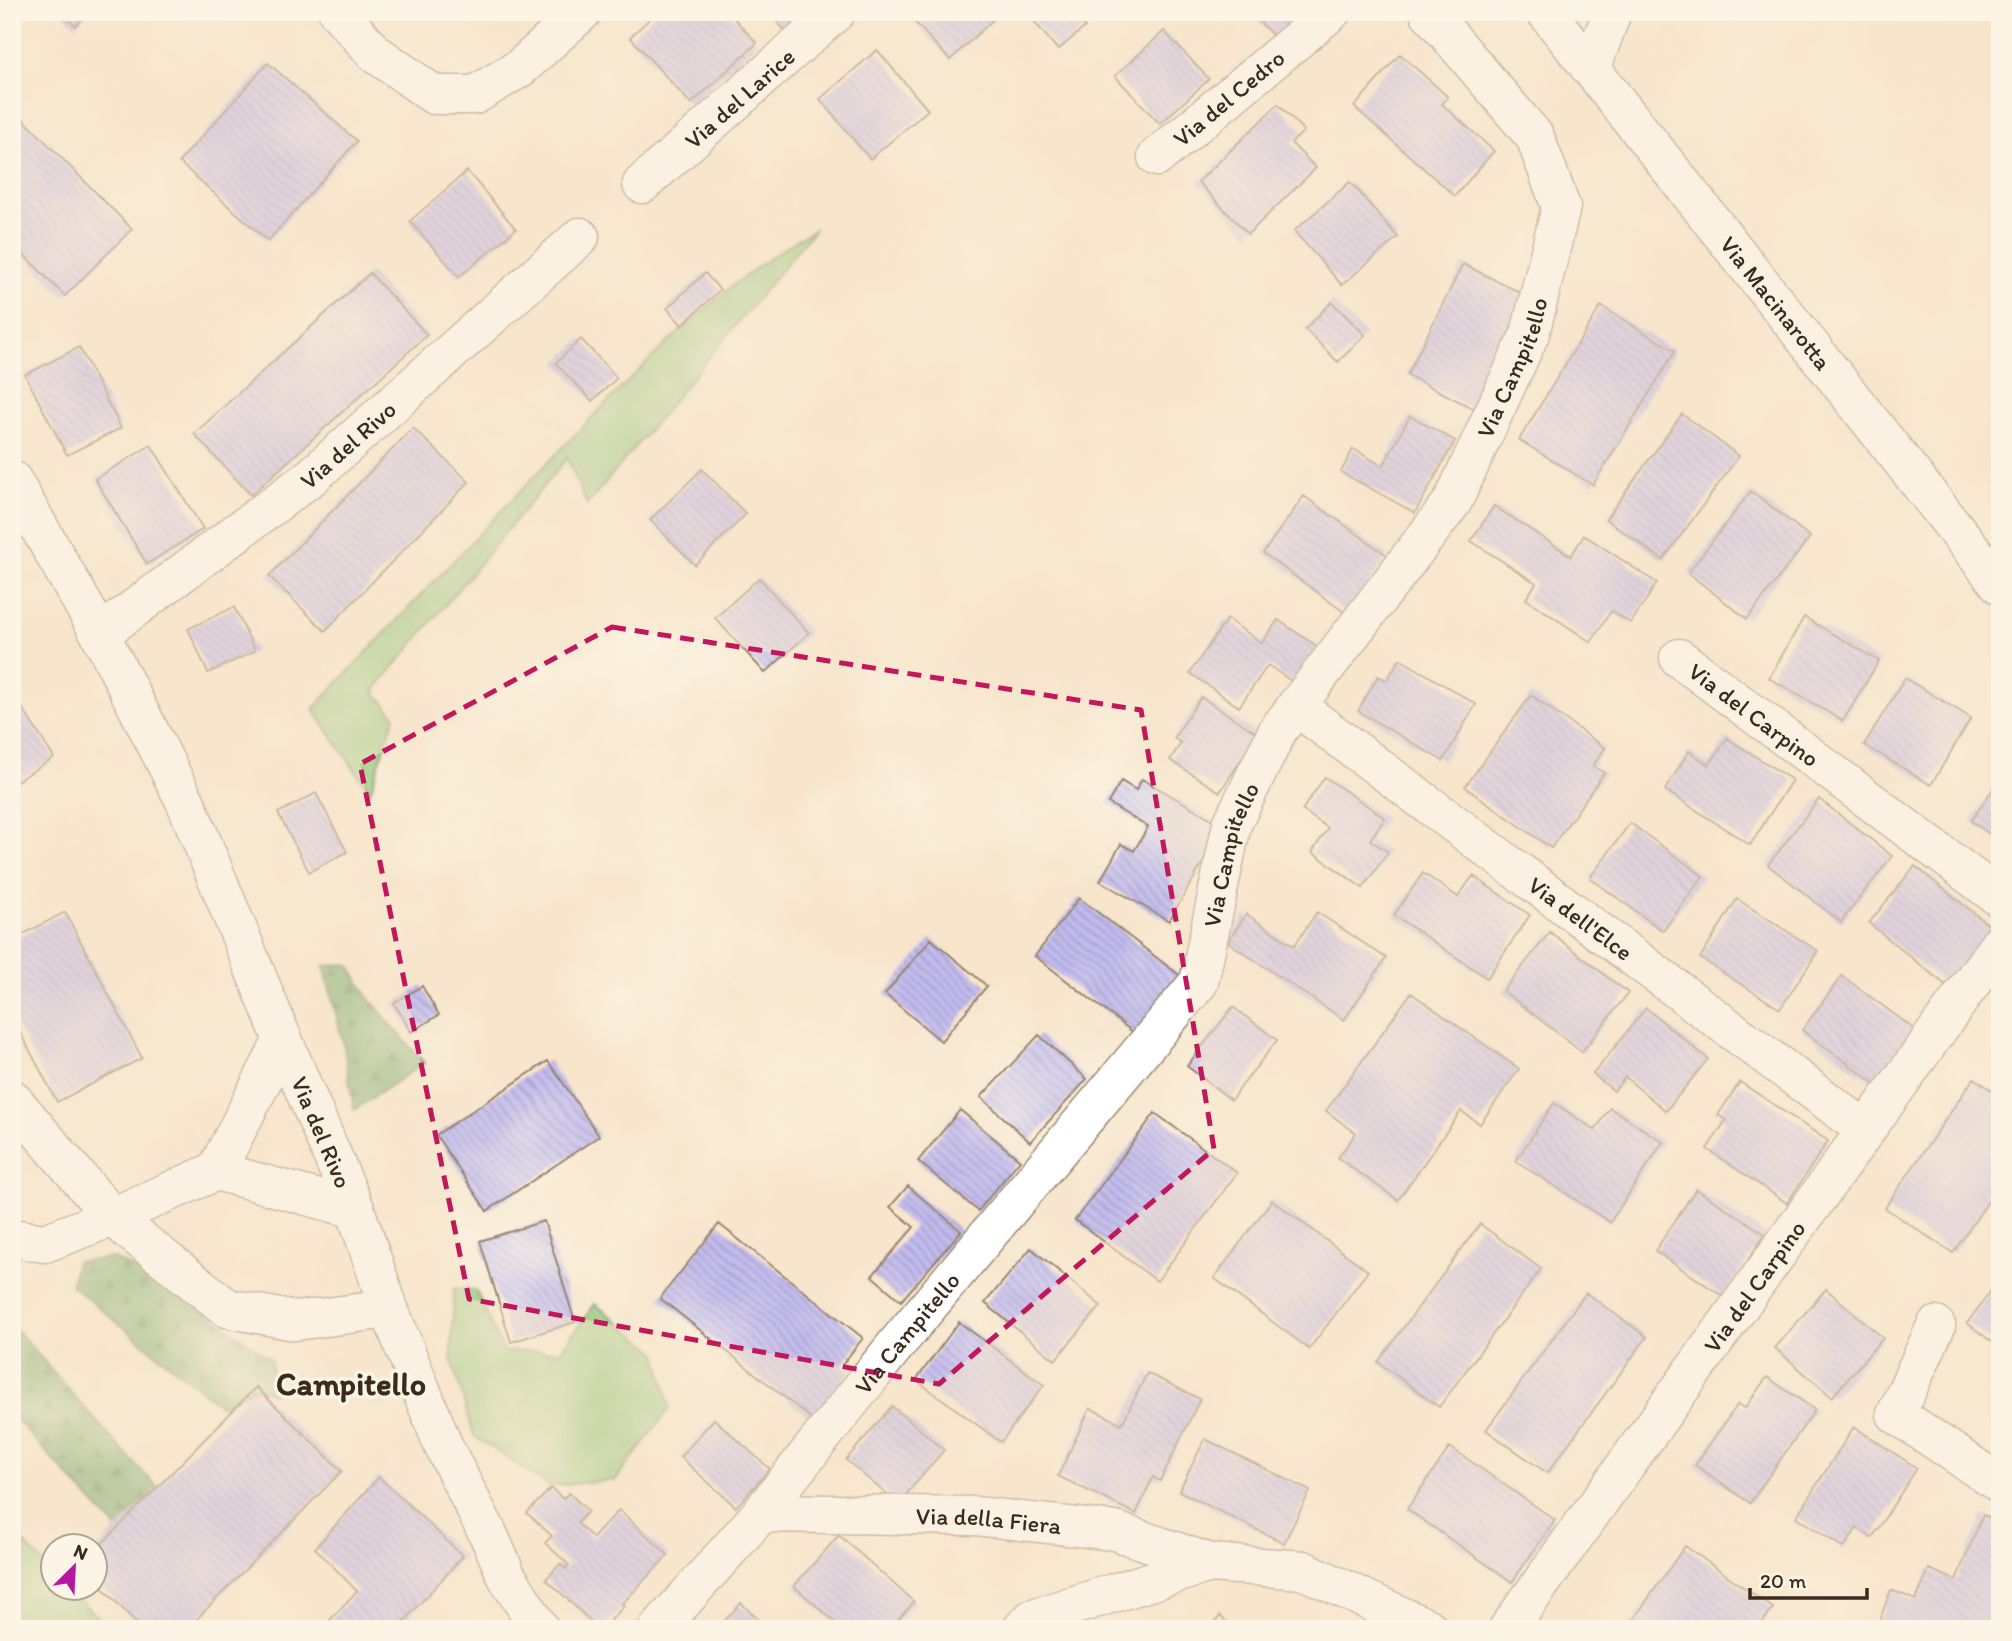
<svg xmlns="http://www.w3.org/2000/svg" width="2012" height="1641" font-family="Itim,sans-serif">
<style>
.grass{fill:#8fc87c;stroke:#65794d;stroke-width:2}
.forest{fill:url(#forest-firs);stroke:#576b45;stroke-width:2}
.building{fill:url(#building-back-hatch)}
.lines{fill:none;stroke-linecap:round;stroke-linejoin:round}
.minor-casing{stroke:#998875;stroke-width:41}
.minor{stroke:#fff;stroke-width:38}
.marked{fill:none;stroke:#c2185b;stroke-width:5;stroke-dasharray:14 9;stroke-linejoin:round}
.labels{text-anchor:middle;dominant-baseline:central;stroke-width:7;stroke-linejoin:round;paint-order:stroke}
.street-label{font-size:24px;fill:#3b2a1e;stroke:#fcf5e5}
.district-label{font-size:32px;font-weight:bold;fill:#3b2a1e;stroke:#fcf5e5}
</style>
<defs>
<pattern id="forest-firs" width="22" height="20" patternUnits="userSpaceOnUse" patternTransform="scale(1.75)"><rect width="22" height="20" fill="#73ac6c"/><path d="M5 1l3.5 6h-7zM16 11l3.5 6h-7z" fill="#608c58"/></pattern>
<pattern id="building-back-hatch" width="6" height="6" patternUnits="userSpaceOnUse" patternTransform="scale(1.75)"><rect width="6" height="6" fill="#c2bcf0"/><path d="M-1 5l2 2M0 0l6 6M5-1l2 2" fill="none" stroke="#9f99c2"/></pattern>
</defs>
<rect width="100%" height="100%" fill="#fcf5e5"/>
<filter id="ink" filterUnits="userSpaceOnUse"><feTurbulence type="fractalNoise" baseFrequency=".0143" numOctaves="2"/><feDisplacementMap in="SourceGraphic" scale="14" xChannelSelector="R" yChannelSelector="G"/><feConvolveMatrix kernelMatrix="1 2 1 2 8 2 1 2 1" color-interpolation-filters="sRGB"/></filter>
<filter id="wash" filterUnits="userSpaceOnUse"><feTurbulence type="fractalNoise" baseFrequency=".00686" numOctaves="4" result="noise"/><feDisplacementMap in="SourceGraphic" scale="28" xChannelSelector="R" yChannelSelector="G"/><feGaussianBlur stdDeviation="1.57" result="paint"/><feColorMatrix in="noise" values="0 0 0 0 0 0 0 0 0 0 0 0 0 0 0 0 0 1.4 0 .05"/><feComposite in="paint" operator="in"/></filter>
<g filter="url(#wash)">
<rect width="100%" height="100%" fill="#f7e5cc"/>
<path class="grass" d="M816,228L587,505L567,458L374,691L395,716L370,792L313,709C396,621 479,533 563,447C640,368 720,284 816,228Z
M454,1288L476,1291L503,1351H560L595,1304L657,1352L670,1408L616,1480L549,1486L474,1436L451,1357Z
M12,1531L52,1572V1588L69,1589L109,1629H12Z"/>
<path class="forest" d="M349,964L368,997L424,1063L354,1110L344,1047L324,966Z
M112,1258L166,1283L271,1359L275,1394L255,1388L221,1406L71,1285L76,1262Z
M12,1325C61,1379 106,1436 158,1487L117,1529L12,1415Z"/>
<g id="blocks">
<path class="building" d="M62,12H89L75,26Z
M657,12H728L757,43L691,104L630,37Z
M768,12H811L787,33Z
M913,12H1001L950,60L909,16Z
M1040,12H1073L1085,27L1058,50L1032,19Z
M1250,12H1305L1277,40Z
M1164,31L1209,79L1160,124L1115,76Z
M877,50L928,110L870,159L820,99Z
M1400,54L1448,97L1442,104L1494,151L1455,196L1354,107Z
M268,63L357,141L268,241L179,162Z
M1278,104L1304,131L1291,143L1316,168L1248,234L1198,182Z
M12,108L132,229L65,296L12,243Z
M467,171L516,229L459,277L410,221Z
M1350,182L1398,237L1342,285L1294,231Z
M1463,264L1531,298L1474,409L1407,375Z
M370,273L427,335L251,495L194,434Z
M705,273L720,290L682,325L667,308Z
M1332,302L1365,335L1338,362L1305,329Z
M1601,306L1675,351L1593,485L1519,440Z
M581,339L617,378L592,401L556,363Z
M79,347L121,428L67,455L25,375Z
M1682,414L1739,456L1663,560L1606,519Z
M1410,416L1455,441L1415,513L1341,472L1353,449L1383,466Z
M413,428L469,482L325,631L269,576Z
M151,445L203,529L147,564L95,479Z
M702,469L746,514L695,565L650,520Z
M1751,491L1810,537L1747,619L1688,573Z
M1304,496L1388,556L1347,614L1263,553Z
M1494,506L1571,556L1584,535L1657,583L1631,623L1611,611L1591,642L1526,599L1536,583L1471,541Z
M759,578L809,633L765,673L715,618Z
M234,607L255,651L208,673L188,629Z
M1804,617L1879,661L1843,721L1769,678Z
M1227,619L1262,643L1278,620L1318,647L1294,683L1268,665L1239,707L1190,673Z
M1400,659L1476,704L1443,761L1358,711L1378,676L1387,680Z
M1905,678L1971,718L1931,785L1864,745Z
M1531,695L1605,748L1593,766L1604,773L1551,848L1465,787Z
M1201,697L1258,734L1220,792L1170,760L1181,743L1174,738Z
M16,698L54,758L12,784V700Z
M1727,738L1792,780L1750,845L1665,790L1689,751L1709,765Z
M1325,777L1385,818L1370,840L1388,852L1363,888L1312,852L1328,828L1302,810Z
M1142,779L1224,826L1169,921L1100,881L1121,844L1134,851L1148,827L1108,803L1121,781L1136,790Z
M2000,779V841L1971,821Z
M316,793L347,852L309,872L278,813Z
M1819,799L1892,856L1841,922L1768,865Z
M1630,823L1703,876L1663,931L1590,878Z
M1915,866L1995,930L1948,987L1869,923Z
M1423,873L1458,897L1473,876L1530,915L1487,978L1394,915Z
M1079,898L1183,978L1138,1036L1035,956Z
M1737,899L1818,951L1780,1009L1700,958Z
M65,912L142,1058L57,1102L12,1017V940Z
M1317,912L1386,958L1344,1020L1228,942L1246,914L1294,946Z
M1550,932L1628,993L1582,1052L1503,991Z
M931,939L987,986L941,1041L885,994Z
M1842,976L1917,1031L1877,1085L1802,1030Z
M422,986L439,1015L411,1032L394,1003Z
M1411,993L1519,1069L1480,1124L1461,1111L1398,1200L1338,1158L1356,1133L1326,1111Z
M1233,1007L1277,1040L1231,1100L1187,1066Z
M1646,1008L1708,1059L1666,1111L1625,1077L1614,1091L1593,1074Z
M1039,1035L1087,1079L1030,1142L981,1097Z
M548,1061L599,1136L487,1211L436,1135Z
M1974,1078L2000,1096V1184L1953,1253L1885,1208Z
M1740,1082L1828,1141L1787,1203L1707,1149L1726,1120L1718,1115Z
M1554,1103L1595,1130L1610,1108L1663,1142L1610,1222L1516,1161Z
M960,1110L1020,1160L978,1211L918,1161Z
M1155,1113L1237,1173L1157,1281L1075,1220Z
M908,1186L961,1231L901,1301L872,1276L914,1227L890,1207Z
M1696,1189L1765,1234L1724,1297L1655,1251Z
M1272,1200L1368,1271L1309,1349L1214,1278Z
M544,1221L575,1322L511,1342L480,1241Z
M719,1224L863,1338L842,1365L850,1371L812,1419L660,1298Z
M1480,1224L1541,1269L1439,1407L1378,1362Z
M1031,1248L1101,1306L1055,1360L985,1303Z
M1826,1289L1883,1338L1832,1397L1775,1348Z
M1991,1291L2000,1298V1348L1967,1323Z
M1586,1293L1647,1337L1547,1473L1486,1430Z
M959,1322L1044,1385L1001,1442L916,1380Z
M1147,1373L1200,1399L1160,1481L1153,1477L1136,1514L1058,1476L1090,1408L1122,1424Z
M1767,1377L1815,1410L1750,1503L1695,1465L1738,1404L1745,1408Z
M256,1387L342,1471L187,1629H142L94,1579V1552Z
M892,1406L944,1450L898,1504L846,1460Z
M714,1419L770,1469L736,1507L680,1457Z
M1854,1427L1917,1468L1872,1538L1857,1528L1844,1548L1796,1517Z
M1205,1439L1310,1491L1284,1543L1179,1491Z
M1450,1447L1555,1520L1512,1582L1407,1509Z
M379,1477L463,1556L397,1629H339L329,1621L357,1591L315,1548Z
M551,1488L563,1499L569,1493L588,1511L577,1523L593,1538L619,1510L668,1555L622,1604L624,1606L603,1629H599L546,1579L560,1564L565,1569L569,1565L545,1543L552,1536L527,1513Z
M1983,1515L2000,1522V1600L1988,1629H1876L1891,1590L1916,1600L1929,1569L1956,1580Z
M839,1535L914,1602L890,1629H843L794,1586Z
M1685,1546L1773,1608L1758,1629H1627Z
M741,1603L769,1629H717Z
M1220,1616L1234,1629H1209Z"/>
</g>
</g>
<g filter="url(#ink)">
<use href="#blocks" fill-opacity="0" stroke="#998875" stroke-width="2"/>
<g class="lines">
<defs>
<g id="minor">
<path d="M338,12L375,53L434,95H475L520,68L582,12"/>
<path id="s1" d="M1546,12L2000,585"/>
<path d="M1591,69L1612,12"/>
<path id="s2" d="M1157,157L1331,12"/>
<path id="s3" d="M642,184L836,12"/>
<path id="s4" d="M12,480L100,634L186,803L283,1040L355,1209L389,1309L443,1445L490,1538L507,1577L540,1629"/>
<path id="s5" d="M100,634L310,478L580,237"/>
<path id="s6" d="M1679,658L2000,898"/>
<path id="s7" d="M1296,706L1866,1130"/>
<path d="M12,1099L112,1217L227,1308L295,1321L389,1309"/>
<path d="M216,1171L355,1209"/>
<path d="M12,1238L45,1243L112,1217L216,1171L283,1040"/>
<path d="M1936,1326L1896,1414L2000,1484"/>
<path id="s8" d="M761,1513L975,1516L1115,1531L1210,1563"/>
<path id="s9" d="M658,1629L756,1519L895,1346L1199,982L1232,824L1278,730L1453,501L1530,334L1561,207L1535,137L1429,12"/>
<path d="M1022,1629L1033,1618L1210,1563L1303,1570L1429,1629"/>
<path id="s10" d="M1508,1629L2000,943"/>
</g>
</defs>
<use href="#minor" class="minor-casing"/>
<use href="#minor" class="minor"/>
</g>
</g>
<path d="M0 0H2012V1641H0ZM612,627L1141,710L1214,1149L939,1384L469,1299L360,764Z" fill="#f7e5cc" fill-opacity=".55" fill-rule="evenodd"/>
<path class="marked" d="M612,627L1141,710L1214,1149L939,1384L469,1299L360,764Z"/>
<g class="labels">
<g class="street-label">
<text stroke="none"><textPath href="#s3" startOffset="130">Via del Larice</textPath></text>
<text stroke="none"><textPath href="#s2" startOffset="93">Via del Cedro</textPath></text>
<text stroke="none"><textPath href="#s1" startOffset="371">Via Macinarotta</textPath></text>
<text stroke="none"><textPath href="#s9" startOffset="1544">Via Campitello</textPath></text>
<text stroke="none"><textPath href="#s5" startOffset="312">Via del Rivo</textPath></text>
<text stroke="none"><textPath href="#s6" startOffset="94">Via del Carpino</textPath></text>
<text stroke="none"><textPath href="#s9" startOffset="975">Via Campitello</textPath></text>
<text stroke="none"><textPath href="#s7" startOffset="355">Via dell'Elce</textPath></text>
<text stroke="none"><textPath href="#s4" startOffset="723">Via del Rivo</textPath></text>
<text stroke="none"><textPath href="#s10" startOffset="422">Via del Carpino</textPath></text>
<text stroke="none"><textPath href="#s9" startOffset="387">Via Campitello</textPath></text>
<text stroke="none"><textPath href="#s8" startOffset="228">Via della Fiera</textPath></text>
</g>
<g class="district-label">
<text x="351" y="1384">Campitello</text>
</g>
</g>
<rect width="2012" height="1641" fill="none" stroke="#fcf5e5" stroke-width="42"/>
<g transform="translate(74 1567) rotate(24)"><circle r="33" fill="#fcf5e5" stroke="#afa495" stroke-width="2"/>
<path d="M0-5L12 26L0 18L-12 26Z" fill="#b5179e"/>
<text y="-10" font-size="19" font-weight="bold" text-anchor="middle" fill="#3b2a1e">N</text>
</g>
<path d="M1750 1588v10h117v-10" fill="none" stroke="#3b2a1e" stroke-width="3.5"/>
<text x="1760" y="1588" font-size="21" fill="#3b2a1e" stroke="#fcf5e5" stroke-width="5" paint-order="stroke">20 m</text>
</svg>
